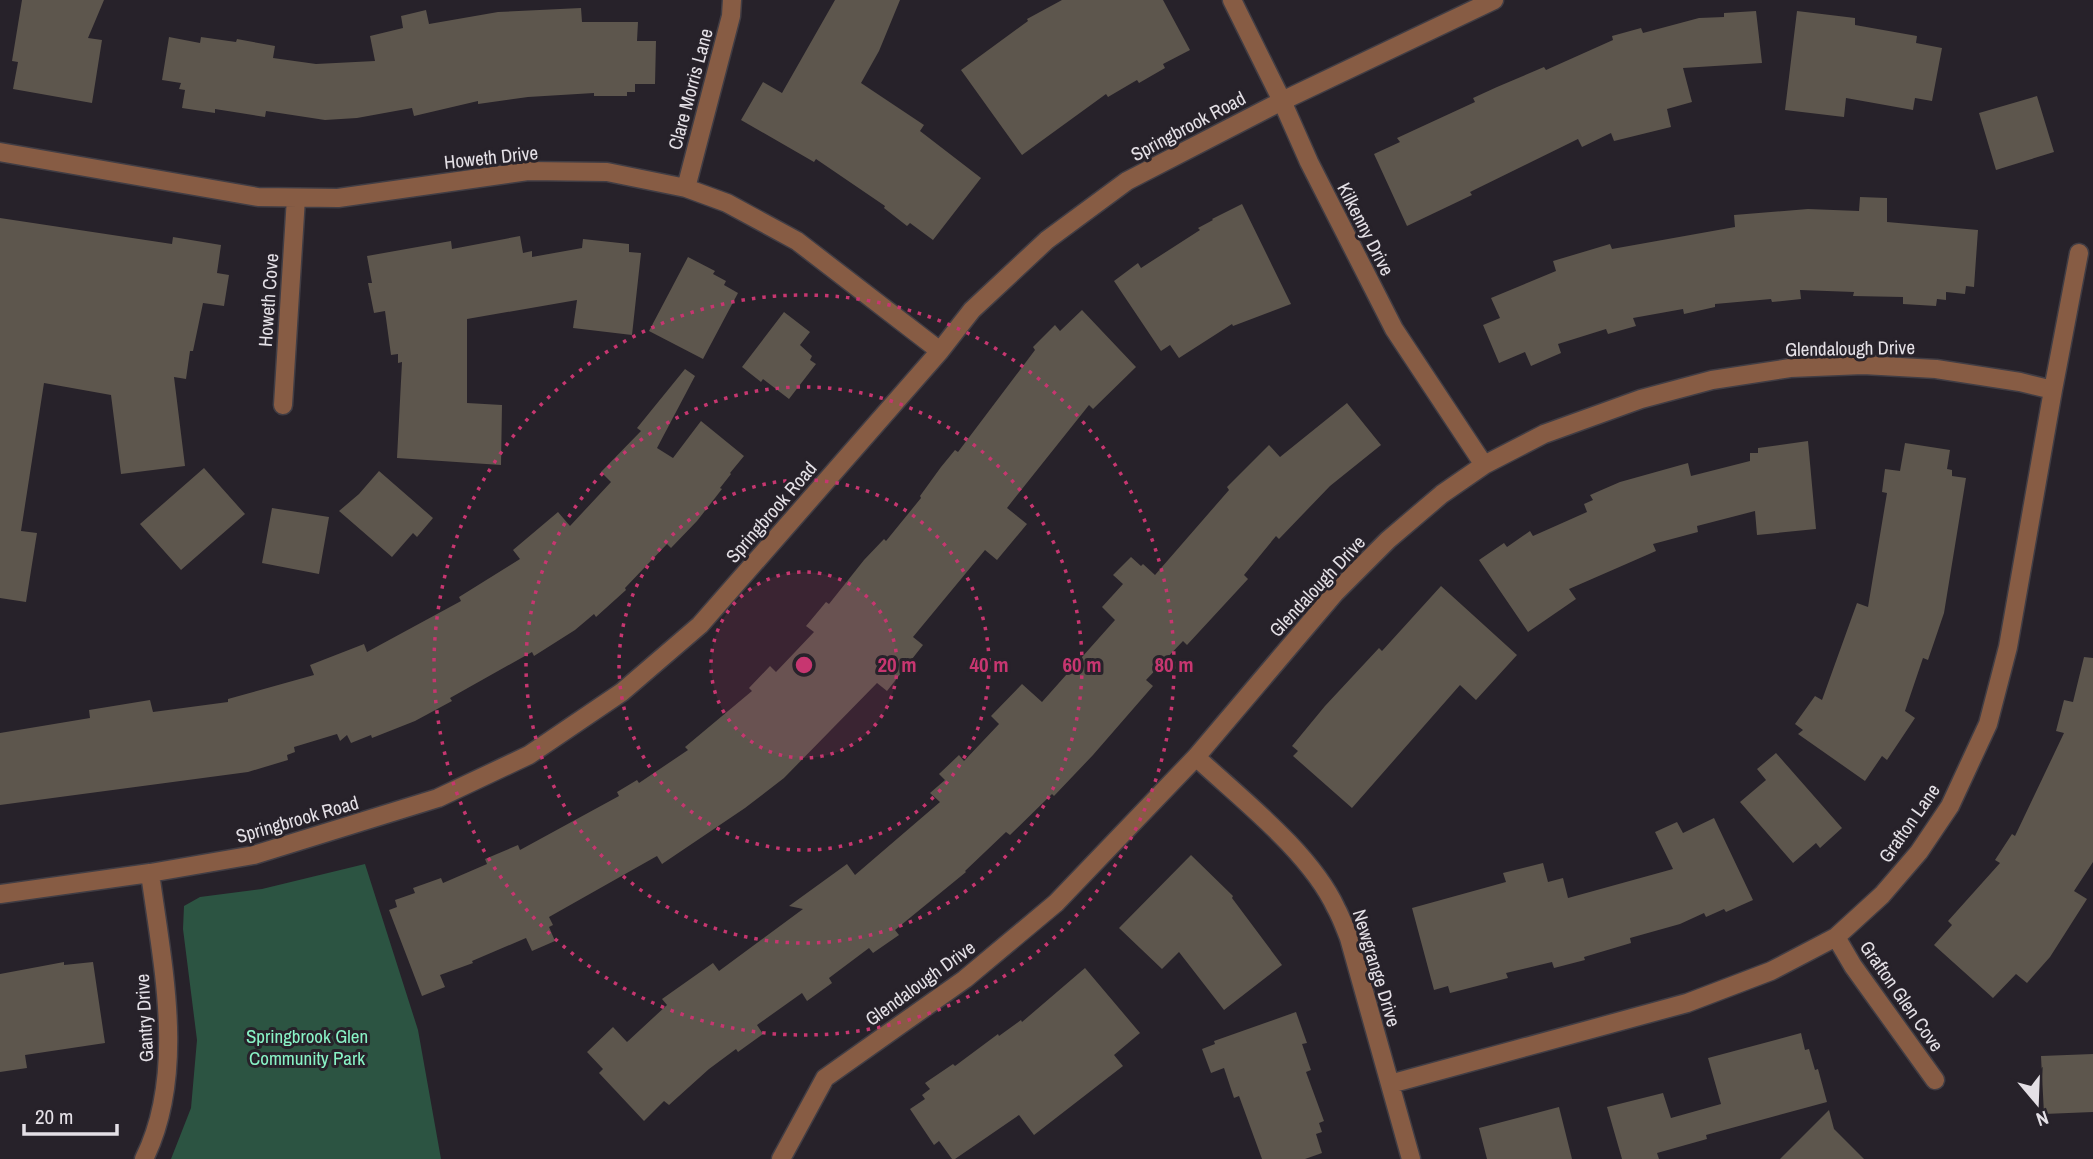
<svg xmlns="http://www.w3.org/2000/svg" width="2093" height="1159" font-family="'Archivo Narrow',sans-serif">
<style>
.green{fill:#2c5442}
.building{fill:#5d564d}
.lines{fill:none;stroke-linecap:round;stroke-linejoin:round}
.minor-casing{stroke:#413d44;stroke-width:21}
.minor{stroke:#875c44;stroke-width:18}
.ring{fill:none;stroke:#c73670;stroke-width:3.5;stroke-dasharray:3.5 7}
.labels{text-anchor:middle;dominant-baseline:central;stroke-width:6;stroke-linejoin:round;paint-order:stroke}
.street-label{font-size:19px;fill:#e4e0e6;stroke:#27222a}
.park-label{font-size:19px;fill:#89f3c6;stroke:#27222a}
.centre{fill:#c73670;stroke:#27222a;stroke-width:3.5}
.ring-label{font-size:21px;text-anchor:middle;font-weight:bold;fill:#c73670;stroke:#27222a;stroke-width:6;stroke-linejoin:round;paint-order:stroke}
</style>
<rect width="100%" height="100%" fill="#27222a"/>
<path class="green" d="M365,864L418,1030L441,1159H171L191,1108L197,1040L183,929L184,906L200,897L262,889Z"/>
<path class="building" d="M22,0H104L88,38L102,40L92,103L13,89L18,62L12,61Z
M835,0H900L879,51L861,83L924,125L920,131L981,178L933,240L910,223L907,226L884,208L885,206L816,159L814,162L741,120L763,82L782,93Z
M1062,0H1163L1190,50L1163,64L1165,68L1139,83L1137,80L1108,97L1106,94L1022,155L961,70L1028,21L1027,19Z
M581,8L582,22H638L637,41H656L655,84H635V92H627V96H594V93L528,97L478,104V101L414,116L412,108L357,118L325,120L266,111L265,117L215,109V113L182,108L185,90L179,89L181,83L162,80L169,37L200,43L201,37L236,42L237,39L275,46L273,58L316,64L375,61L370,36L403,28L401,16L426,10L429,24L498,12Z
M1756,11L1762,63L1683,68L1692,102L1667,109L1671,127L1614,141L1611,133L1582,147L1578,139L1470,192L1472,195L1407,226L1374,154L1400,142L1397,138L1475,102L1473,98L1497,87L1544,67L1546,70L1613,40L1612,36L1641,28L1643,33L1699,18L1724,17V13Z
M1797,11L1855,18V25L1917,36L1916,43L1942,48L1932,101L1915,98L1913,110L1846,98L1844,117L1785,110Z
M2037,96L2054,152L1996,170L1979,113Z
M1860,197L1887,198V222L1978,230L1974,287L1966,286L1965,294L1946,292V300L1937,299L1936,306L1903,304V297L1853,296L1854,292L1800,290L1801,299L1772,302L1771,299L1715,304V307L1684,314L1683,309L1633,318L1636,326L1608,334L1606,329L1558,344L1561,353L1531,366L1525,352L1499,363L1483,325L1500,318L1491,298L1556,271L1553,261L1610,244L1612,249L1735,227L1734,215L1808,209L1859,211Z
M1242,204L1291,304L1233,326L1232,324L1179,358L1170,345L1161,351L1114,281L1138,263L1141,268L1200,230L1198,228L1213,220L1212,219Z
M0,218L172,244L173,237L221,245L217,273L229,275L224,306L203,303L193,351H190L186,379L174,377L185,466L121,474L111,395L44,383L21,531L37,533L26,602L0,598Z
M520,236L523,253L532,251V257L582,248L583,239L629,244V252L641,253L632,335L573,328L577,300L467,319V403L502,405L501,465L397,458L402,362L398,363V354L391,355L385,311L374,313L368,283H372L367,256L451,241L452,249Z
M688,257L715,271L713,274L726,281L724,285L738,293L703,359L649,331Z
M1082,310L1136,367L1093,409L1089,405L1014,499L1007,508L1027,524L997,560L985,550L913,637L923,645L887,691L877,683L784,778L745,808L662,864L657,856L549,917L553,925L549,927L555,941L532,951L526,938L472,961L473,963L440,975L445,987L422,996L389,910L397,907L395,900L415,893L413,888L441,878L443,883L487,864L485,859L518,845L520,850L619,796L617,792L637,780L639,783L688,750L685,747L752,691L749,688L770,666L776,672L814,632L806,626L826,602L829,604L864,560L884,539L886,541L921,498L920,496L941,467L955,450L958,452L1035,350L1033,347L1055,325L1060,331Z
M784,312L810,332L800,345L812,356L810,360L816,364L789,399L763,379L761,382L742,367Z
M685,369L695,376L657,448L673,458L701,421L744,456L730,473L731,474L720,488L722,489L697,521L671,548L667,544L625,588L626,590L596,617L594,614L575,630L534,656L532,652L450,698L452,701L415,721L372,738L371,735L351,743L347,735L340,741L337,734L294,747L295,752L287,755L288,760L248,772L0,805V733L90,718L89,710L150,700L153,712L228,702V699L314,675L310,665L364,644L367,652L461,601L459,597L520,559L513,550L558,512L570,526L611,482L601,472L641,431L637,428Z
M1347,403L1381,445L1330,486L1279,539L1276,536L1244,575L1248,579L1187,645L1183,641L1146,680L1153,686L1093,755L1054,796L1052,794L1010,835L1006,832L965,871L966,872L895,930L899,935L873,953L869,948L829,978L832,983L807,1001L802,993L757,1025L763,1034L738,1052L736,1049L709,1069L669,1105L664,1101L644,1121L599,1073L603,1069L587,1052L613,1027L627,1042L667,1005L662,999L713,963L719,971L803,909L789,906L847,864L855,875L940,802L930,793L945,780L939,774L959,755L964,761L999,724L991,716L1022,684L1042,702L1115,620L1102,607L1123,584L1113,575L1131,557L1141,566L1143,564L1155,575L1229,490L1227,487L1269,445L1280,457Z
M1808,441L1816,529L1757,535L1755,511L1697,526L1698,532L1653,544L1656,551L1569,589L1576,599L1528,632L1479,560L1504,543L1507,547L1530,531L1533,536L1587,512L1584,504L1593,500L1590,495L1620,482L1688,463L1691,476L1750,461V453H1758V448Z
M1905,443L1950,450L1947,469L1952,470V476L1966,478L1944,613L1928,660L1923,658L1905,711L1915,718L1887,760L1882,756L1865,781L1798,734L1803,730L1795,724L1815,696L1822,700L1857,603L1868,607L1887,493L1882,492L1885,469L1900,471Z
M204,468L245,514L181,570L140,524Z
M379,471L433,518L417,537L413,533L392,557L339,511L359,494Z
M272,508L329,517L319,574L262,563Z
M1441,586L1517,655L1476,700L1460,685L1352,808L1293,756L1298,751L1292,746L1325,706L1379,648L1382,651Z
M2084,657L2093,658V862L2074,891L2087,899L2050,957L2027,983L2016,974L1993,998L1934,945L1952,925L1948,921L2000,863L1995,860L2012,834L2015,836L2064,733L2056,731L2064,700L2073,702Z
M1776,753L1842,828L1820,848L1816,843L1793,863L1740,802L1766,780L1757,769Z
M1714,818L1753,900L1726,912L1724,909L1706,917L1704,913L1680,924L1630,938L1631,943L1584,957L1585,960L1554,968L1552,962L1506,973L1508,978L1450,993L1448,986L1434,990L1412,908L1506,882L1503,873L1543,863L1548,882L1563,878L1568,898L1673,869L1655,832L1677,822L1683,833Z
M1191,855L1233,896L1232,898L1282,965L1224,1010L1179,952L1162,969L1119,928Z
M64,962V965L93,962L105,1043L25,1055L27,1068L0,1072V974Z
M1085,968L1140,1033L1114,1055L1123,1066L1034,1135L1019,1115L955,1159H952L939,1141L934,1145L910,1109L925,1099L922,1095L930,1089L925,1083L953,1064L955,1066L998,1034L999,1036L1021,1020L1022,1022Z
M1296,1012L1307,1043L1302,1044L1311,1070L1306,1072L1324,1121L1319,1123L1322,1132L1316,1134L1322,1153L1305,1159H1262L1239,1096L1234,1098L1224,1068L1211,1073L1202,1049L1215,1044L1214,1041Z
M1801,1033L1805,1050L1809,1049L1815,1070L1818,1069L1827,1102L1706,1135L1707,1139L1657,1153L1659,1159H1622L1607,1107L1663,1093L1671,1118L1721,1104L1708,1058Z
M2093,1054V1112L2044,1114L2041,1056Z
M1559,1107L1572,1159H1487L1479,1128Z
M1829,1110L1834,1129L1864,1159H1780Z"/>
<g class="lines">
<defs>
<path id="minor" d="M1232,0L1282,101L1309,162L1394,329L1484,465
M0,152L258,197L338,198L528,171L607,172L686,188L727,203L797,241L940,351
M686,188L731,16L732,0
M283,405L296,198
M1196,757C1241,799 1310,852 1336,908C1341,917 1345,928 1349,938L1411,1159
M0,894L150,873L254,855L438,798L529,755L622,692L700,625L940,351L972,310L1047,240L1127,181L1282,101L1494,0
M1836,937L1853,966L1935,1080
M1390,1084L1687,1003L1771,971L1836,937L1882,895L1919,852L1950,806L1988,724L2008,647L2053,390L2079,253
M144,1159C187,1073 162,963 150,873
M781,1159L825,1078L965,979L1056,903L1196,757L1335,593L1388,540L1442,494L1484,465L1544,434L1641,399L1712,380L1790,368L1863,365L1936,369L2020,382L2053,390"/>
</defs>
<use href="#minor" class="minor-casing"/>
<use href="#minor" class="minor"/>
</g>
<circle cx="804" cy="665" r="93" fill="#c73670" fill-opacity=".12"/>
<g class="ring">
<circle cx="804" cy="665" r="93"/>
<circle cx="804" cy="665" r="185"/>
<circle cx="804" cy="665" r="278"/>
<circle cx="804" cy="665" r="370"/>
</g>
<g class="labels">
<g class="street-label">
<text transform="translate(690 89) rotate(-75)">Clare Morris Lane</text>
<text transform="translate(1188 126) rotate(-28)">Springbrook Road</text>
<text transform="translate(491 157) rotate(-6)">Howeth Drive</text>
<text transform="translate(1366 229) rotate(63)">Kilkenny Drive</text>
<text transform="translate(268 300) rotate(-86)">Howeth Cove</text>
<text transform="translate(1850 348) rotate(-1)">Glendalough Drive</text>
<text transform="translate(771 512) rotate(-49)">Springbrook Road</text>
<text transform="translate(1317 586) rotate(-47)">Glendalough Drive</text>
<text transform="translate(297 819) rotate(-16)">Springbrook Road</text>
<text transform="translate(1909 823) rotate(-55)">Grafton Lane</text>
<text transform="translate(1377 968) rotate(73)">Newgrange Drive</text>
<text transform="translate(920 983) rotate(-36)">Glendalough Drive</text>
<text transform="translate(1902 996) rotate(55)">Grafton Glen Cove</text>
<text transform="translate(144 1018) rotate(-93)">Gantry Drive</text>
</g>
<g class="park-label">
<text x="307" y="1036">Springbrook Glen<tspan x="307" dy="22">Community Park</tspan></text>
</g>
</g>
<circle cx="804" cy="665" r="10" class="centre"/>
<g class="ring-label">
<text x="897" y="672">20 m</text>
<text x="989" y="672">40 m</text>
<text x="1082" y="672">60 m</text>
<text x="1174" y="672">80 m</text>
</g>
<g transform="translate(2037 1103) rotate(161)" stroke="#27222a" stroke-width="5" paint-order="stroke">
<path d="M0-5L12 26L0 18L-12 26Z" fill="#e4e0e6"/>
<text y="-10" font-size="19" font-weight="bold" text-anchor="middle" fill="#e4e0e6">N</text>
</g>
<path d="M24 1124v10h93v-10" fill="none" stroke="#e4e0e6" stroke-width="3.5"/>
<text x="35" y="1124" font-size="21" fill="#e4e0e6" stroke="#27222a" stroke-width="5" paint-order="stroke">20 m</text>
</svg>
